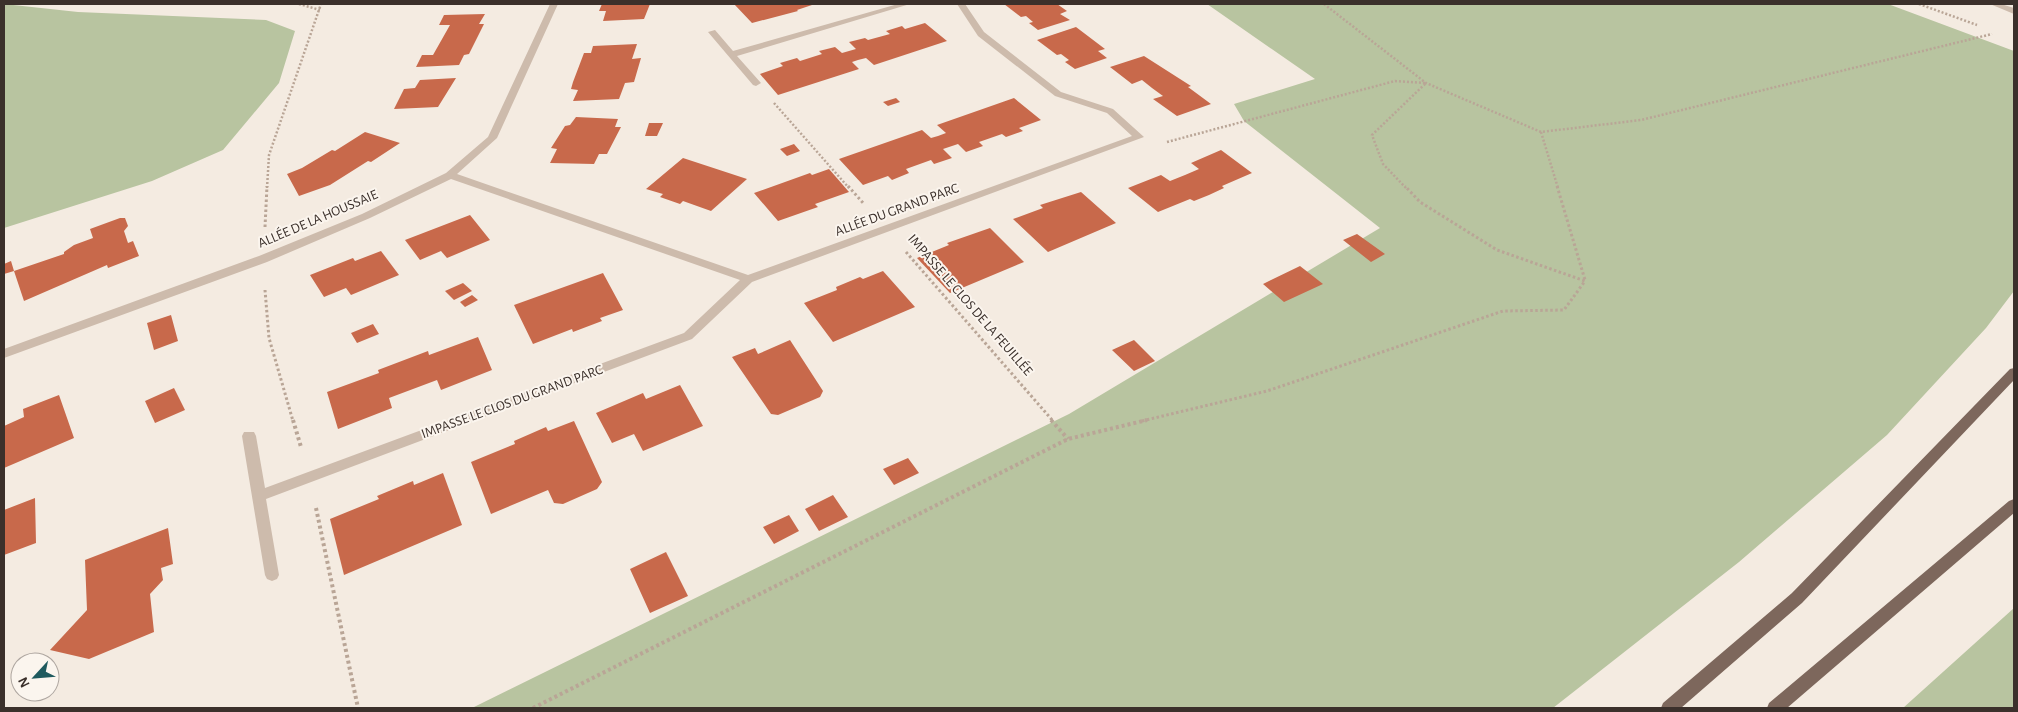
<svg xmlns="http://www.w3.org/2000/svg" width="2018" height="712" font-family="'Alegreya Sans',sans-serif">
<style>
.green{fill:#b8c4a0}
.building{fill:#c8694b}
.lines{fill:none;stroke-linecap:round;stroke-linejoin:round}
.path-far2{stroke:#b9a596;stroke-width:2.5;stroke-dasharray:2 2;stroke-linecap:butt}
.path-far1{stroke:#b9a596;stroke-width:3;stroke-dasharray:2.5 2.5;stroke-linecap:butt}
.path{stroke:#b9a596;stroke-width:4;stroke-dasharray:3 3;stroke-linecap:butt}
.minor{fill:#cdbbac;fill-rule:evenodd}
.major{fill:#7d675c;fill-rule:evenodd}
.labels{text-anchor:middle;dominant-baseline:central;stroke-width:4;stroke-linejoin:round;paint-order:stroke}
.street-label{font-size:14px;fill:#3b302b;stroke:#fbf5ee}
</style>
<rect width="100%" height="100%" fill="#f4ebe1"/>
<path class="green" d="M4,4L78,12L266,20L295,31L279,83L223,150L152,181L4,228Z
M1207,4H1888L2014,51V291L1986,328L1887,435L1739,562L1553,708H472L1069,414L1380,228L1244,121L1234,104L1315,79Z
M2014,608V708H1903Z"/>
<path class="building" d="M602,4H650L644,19L603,21L606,11H599Z
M734,4H811L812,5L797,10L798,11L752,23Z
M1004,4H1057L1067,11L1060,14L1070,20L1038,30L1029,23L1033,22L1026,16L1021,17Z
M485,14L479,24H484L469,54L464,55L459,65L416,67L422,55H433L450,25H439L444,15Z
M925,23L947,41L874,65L866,58L858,60L852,62L859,69L778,95L760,74L783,66L780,63L797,58L800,61L822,54L819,51L835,47L842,53L856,49L849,42L865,38L868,40L890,34L886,31L902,26L905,29Z
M1076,27L1105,49L1098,51L1107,58L1075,69L1065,62L1069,60L1061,54L1057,55L1037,40Z
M637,44L632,59L641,58L634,82L625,83L619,99L573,101L578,90L571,89L573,82L584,53H591L593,46Z
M1144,56L1191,86L1188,87L1211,104L1177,116L1153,99L1163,96L1152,88L1142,80L1132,84L1110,67Z
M456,78L438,107L394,109L404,89L415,88L420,80Z
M896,98L900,102L888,106L883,102Z
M1014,98L1041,120L1019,128L1023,131L1006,137L1002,134L979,142L983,146L966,152L958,144L943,149L952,158L934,164L931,160L906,169L909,173L892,180L888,176L863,185L839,159L922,130L931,138L938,136L946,133L937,125Z
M576,117L618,119L615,127H621L607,154H599L594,164L550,163L557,149L551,148L565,126L570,125Z
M649,123H663L657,136H645Z
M365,132L400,143L371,162L368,161L330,185L299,196L287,174L302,168L332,150L335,151Z
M794,144L800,151L787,156L780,149Z
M1221,150L1252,173L1222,186L1224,188L1209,195L1194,201L1190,199L1158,212L1128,188L1161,175L1170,181L1185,175L1199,169L1191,163Z
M683,158L747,179L711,211L683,201L680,204L660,197L663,194L646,189Z
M829,169L849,192L815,204L818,207L778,221L754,193L810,173L812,175Z
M1081,192L1116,223L1048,252L1013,219L1043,208L1040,205Z
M470,215L490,240L447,258L441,251L420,260L405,240Z
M120,218H125L128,226L124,231L128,243L133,241L139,256L108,268L107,265L24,301L14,271L64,254V252L74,245L93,238L90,229Z
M990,228L1024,262L950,293L917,258L949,245L947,243Z
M1357,234L1385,254L1371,262L1343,240Z
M381,251L399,275L351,295L346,288L324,297L310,275L353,258L355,261Z
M11,261L14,271L4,274V264Z
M1300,266L1323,284L1284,302L1263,284Z
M883,271L915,307L833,342L804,303L837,290L836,287L860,277L863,279Z
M603,273L623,310L600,318L602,321L573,332L572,329L533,344L514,305Z
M463,283L472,291L454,300L445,291Z
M472,295L478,300L465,307L460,302Z
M171,315L178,341L154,350L147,323Z
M373,324L379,334L357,343L351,333Z
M478,337L492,370L441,390L437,380L389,398L392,408L338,429L327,392L379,373L378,370L428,351L429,355Z
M790,340L823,391L820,397L778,415L771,414L732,357L755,348L758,354Z
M1134,340L1155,361L1134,371L1112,350Z
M680,385L703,426L643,451L634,434L612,443L596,413L643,393L646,399Z
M174,388L185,410L155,423L145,401Z
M59,395L74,438L4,468V426L24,417L23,409Z
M574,421L602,482L597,489L563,504L554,503L548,490L491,514L471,462L515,444L514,441L546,427L548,431Z
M908,458L919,473L894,485L883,469Z
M443,473L462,525L344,575L330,519L379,499L377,496L413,481L414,485Z
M833,495L848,517L819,531L805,509Z
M35,498L36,543L4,555V510Z
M789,515L799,531L774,544L763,527Z
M168,528L173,564L161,568L163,580L150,594L154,632L89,659L50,650L87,610L85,560Z
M666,552L688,596L650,613L630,569Z"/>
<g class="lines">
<path class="path-far2" d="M299,4L320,10
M1324,4L1426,83L1541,132L1641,120L1992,34
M1919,4L1977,25
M774,103L849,188
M1541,132L1558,188
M1167,142L1395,81L1425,83
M267,188L269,155L321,4
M1406,188L1383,164L1372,135L1426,83"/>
<path class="path-far1" d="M848,186L864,204
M1557,186L1585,280
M265,227L267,186
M906,252L1053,421
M265,290L269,338L293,421
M1142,421L1267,391L1503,311L1564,310L1585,281L1497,250L1420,202L1405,186"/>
<path class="path" d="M293,420L301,447
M1051,420L1068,439
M316,508L358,708
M533,708L1068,439L1147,420"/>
<path class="minor" d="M550,4H558L497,138L457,174L748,275L1132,136L1107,113L1055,96L978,36L957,4H965L984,32L1061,92L1113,109L1144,137L752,282L692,339L266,499L279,575L277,579L272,581L267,579L265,575L242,436L244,432H254L256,436L265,488L684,333L740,280L451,179L370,218L267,262L4,358V349L259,256L362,214L446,173L488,137Z
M898,4H910L737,56L761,83L756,86L753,85L708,32L715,30L733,51Z
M1990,4H2001L2014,8V14Z"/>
<path class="major" d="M2014,368V380L1802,603L1681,708H1661L1663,703L1792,593L2010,369Z
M2014,499V513L1787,708H1767L1769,703L2009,501Z"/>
</g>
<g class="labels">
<g class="street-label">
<text transform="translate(897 210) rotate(-20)">ALLÉE DU GRAND PARC</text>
<text transform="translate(318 219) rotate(-23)">ALLÉE DE LA HOUSSAIE</text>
<text transform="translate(970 305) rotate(49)">IMPASSE LE CLOS DE LA FEUILLÉE</text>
<text transform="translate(512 402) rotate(-20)">IMPASSE LE CLOS DU GRAND PARC</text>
</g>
</g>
<rect width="2018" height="712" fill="none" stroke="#3b302b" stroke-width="10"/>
<g transform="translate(35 677) rotate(244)"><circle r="24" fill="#fbf5ee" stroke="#aea6a0"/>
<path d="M0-4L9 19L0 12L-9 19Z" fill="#1f5a5e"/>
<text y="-8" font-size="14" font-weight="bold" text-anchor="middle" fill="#3b302b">N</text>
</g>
</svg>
